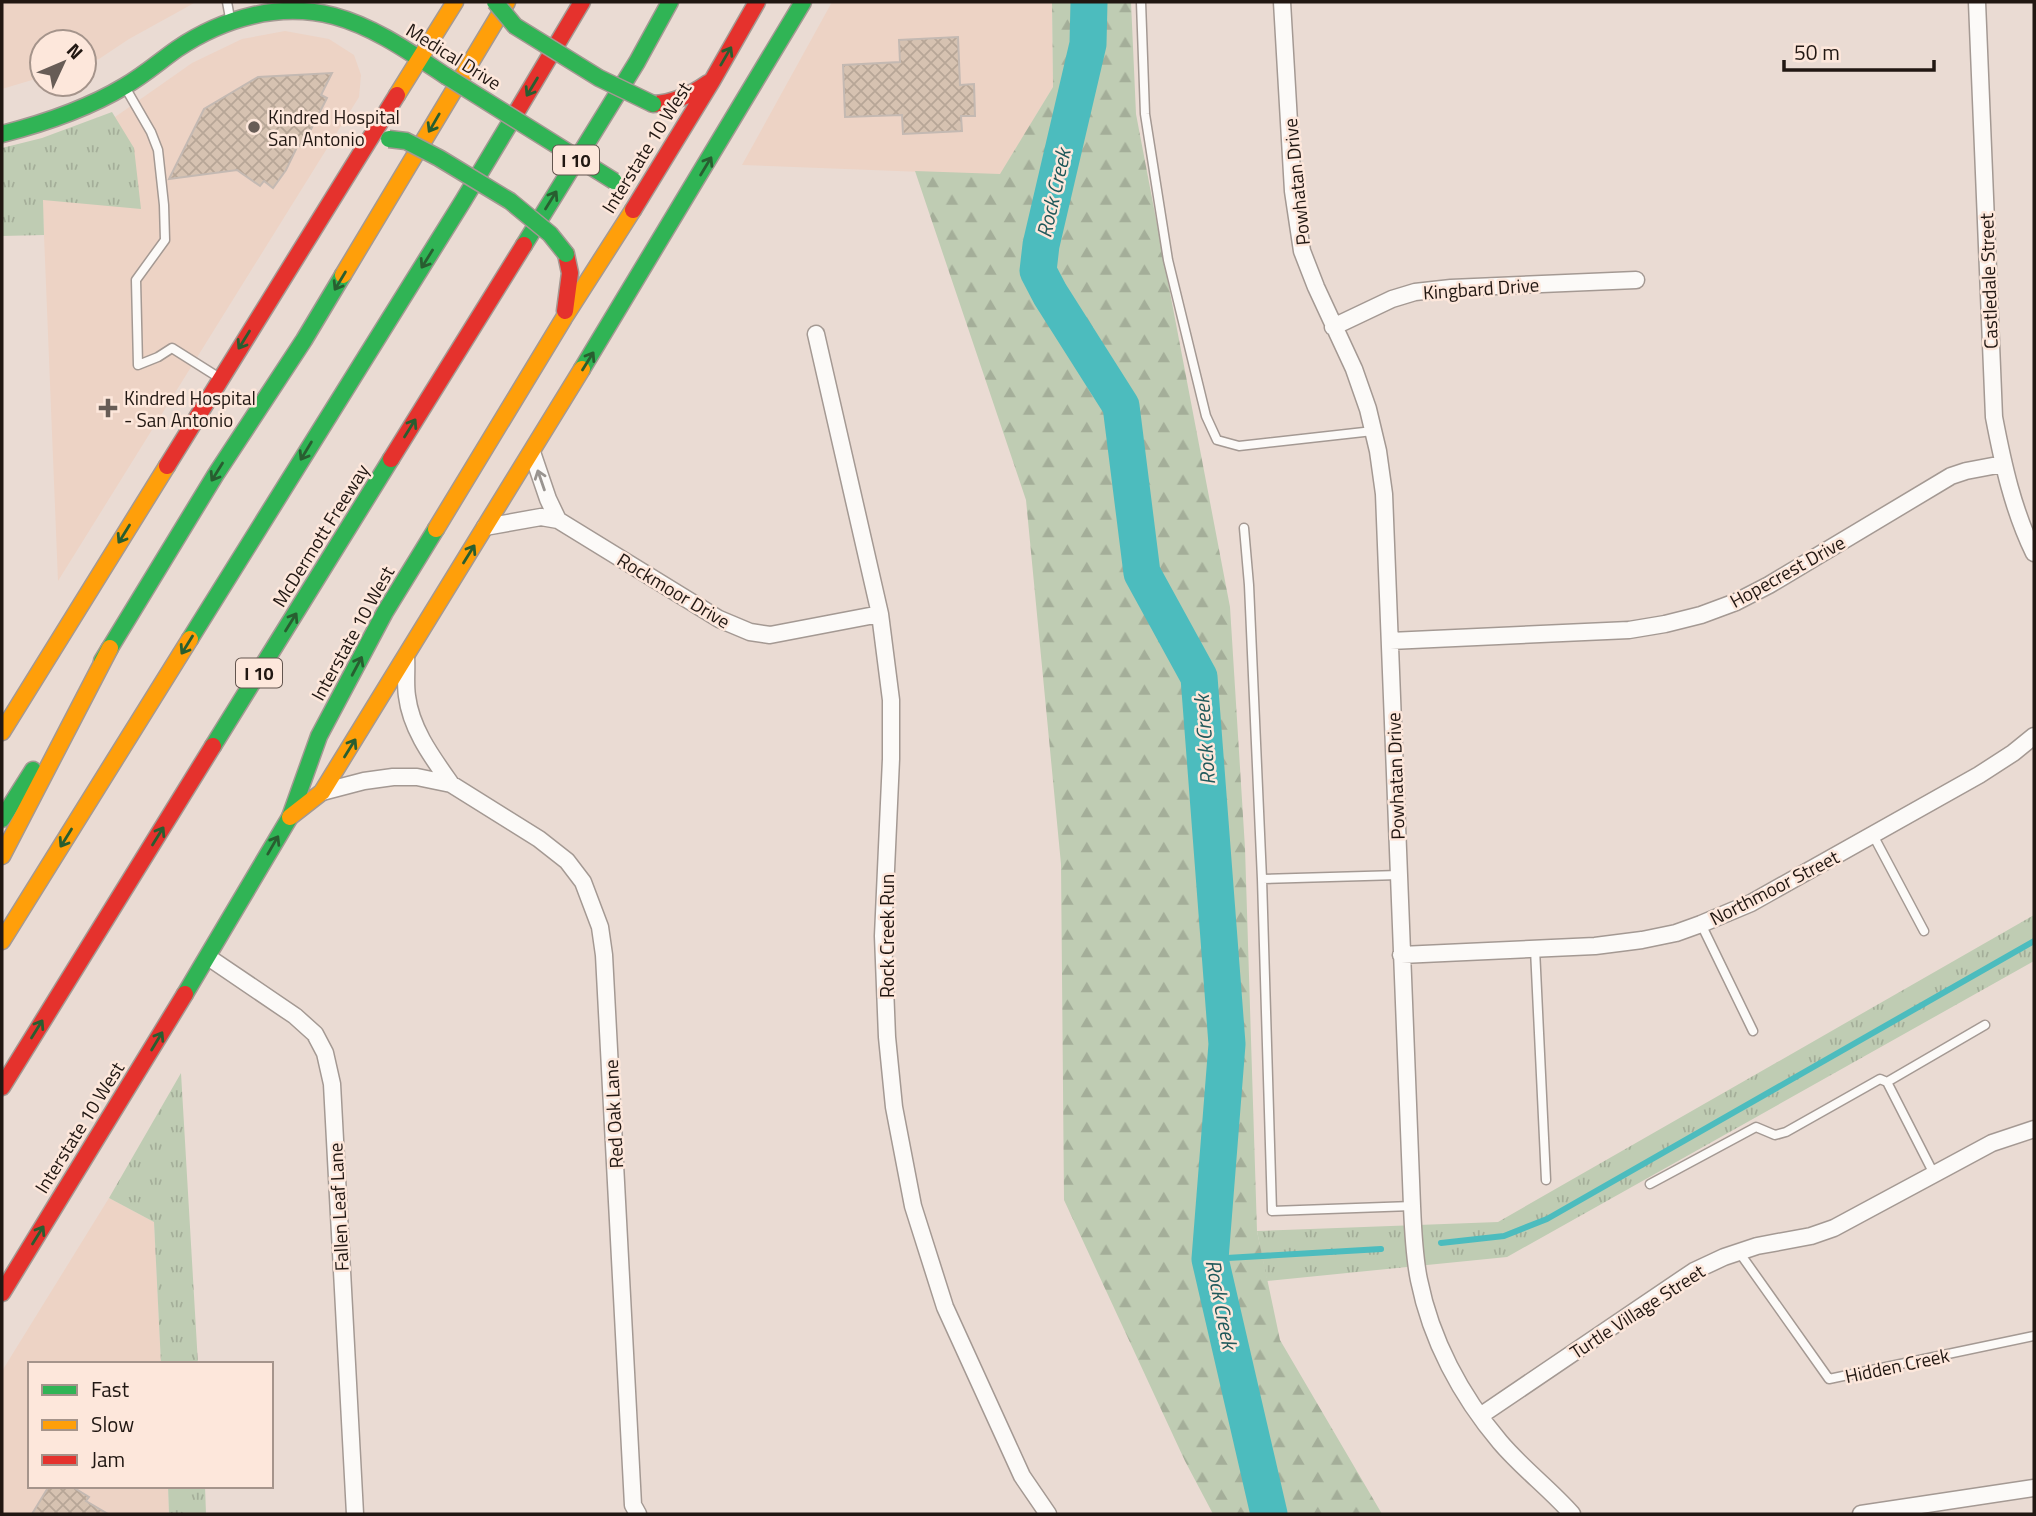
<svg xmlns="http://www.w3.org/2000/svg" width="2036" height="1516" font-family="'Titillium Web',sans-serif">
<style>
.built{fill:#edd3c5}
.grass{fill:url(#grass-tufts)}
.forest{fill:url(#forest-firs)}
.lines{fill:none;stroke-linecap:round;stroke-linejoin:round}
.stream{stroke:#4cbcbe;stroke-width:6}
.river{stroke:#4cbcbe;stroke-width:37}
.building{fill:url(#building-cross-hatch);stroke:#c4b9b2;stroke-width:2}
.lane-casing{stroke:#a49993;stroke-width:11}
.street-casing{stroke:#a49993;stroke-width:19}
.fast-casing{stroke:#a49993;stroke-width:19}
.slow-casing{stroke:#a49993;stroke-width:19}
.jam-casing{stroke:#a49993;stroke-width:19}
.lane{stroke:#fcfaf8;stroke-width:8}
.street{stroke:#fcfaf8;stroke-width:16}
.fast{stroke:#30b455;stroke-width:16}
.slow{stroke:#ff9f0a;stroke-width:16}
.jam{stroke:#e5322d;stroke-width:16}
.fast-bridge-casing{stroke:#a49993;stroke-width:19;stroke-linecap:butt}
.fast-bridge{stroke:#30b455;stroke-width:16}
.oneway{stroke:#285e30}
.oneway2{stroke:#999490}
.poi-dot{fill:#675c56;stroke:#fde7db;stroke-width:2.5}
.labels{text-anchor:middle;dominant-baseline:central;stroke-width:5;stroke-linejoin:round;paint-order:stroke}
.shield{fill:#fde7db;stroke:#63554e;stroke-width:2}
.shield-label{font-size:18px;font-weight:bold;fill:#211712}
.street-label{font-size:19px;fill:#211712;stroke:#fde7db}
.poi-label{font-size:19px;fill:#211712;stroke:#fde7db;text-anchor:start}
.water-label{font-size:21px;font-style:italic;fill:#20595b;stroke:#fde7db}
</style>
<defs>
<pattern id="grass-tufts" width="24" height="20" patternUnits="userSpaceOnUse" patternTransform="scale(1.75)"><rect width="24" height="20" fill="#bfccb3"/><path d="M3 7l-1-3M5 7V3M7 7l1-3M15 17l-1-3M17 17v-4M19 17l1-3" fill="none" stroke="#a4ae99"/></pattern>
<pattern id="forest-firs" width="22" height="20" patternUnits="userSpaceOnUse" patternTransform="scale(1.75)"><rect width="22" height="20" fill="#bfccb3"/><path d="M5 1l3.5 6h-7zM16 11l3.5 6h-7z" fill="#a4ae99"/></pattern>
<pattern id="building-cross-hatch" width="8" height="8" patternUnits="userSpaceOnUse" patternTransform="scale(1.75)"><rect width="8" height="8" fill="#d6c2b1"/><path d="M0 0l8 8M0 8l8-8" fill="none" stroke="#b7a697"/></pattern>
</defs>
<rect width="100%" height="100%" fill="#eadbd3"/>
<path class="built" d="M2,2H196L129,39L99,59L84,64V42H42V77L2,89Z
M832,2H1052L1053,87L1000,175L742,165Z
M285,31L329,39L354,55L361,75L359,97L58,581L41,161L98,129L192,63L242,39Z
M109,1198L154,1222L161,1364H30V1486H168L169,1514H2V1371Z"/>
<path class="grass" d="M112,112L134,148L141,209L43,200L44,235L2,236V148L42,138Z
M2034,915V961L1507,1257L1267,1281L1257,1231L1498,1222Z
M181,1073L198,1364H161L154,1222L109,1198Z
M168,1486H205L206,1514H169Z"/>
<path class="forest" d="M1052,2H1131L1136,114L1230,607L1245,848L1257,1231L1280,1340L1382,1514H1213L1185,1461L1064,1200L1061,864L1026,500L915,171L1000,174L1053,87Z"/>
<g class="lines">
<path class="stream" d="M1441,1243L1504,1236L1547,1219L2034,941
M1210,1259L1381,1249"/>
<path class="river" d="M1089,2L1088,44L1041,245L1038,271L1050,294L1121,406L1142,573L1199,677L1227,1044L1210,1259L1269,1514"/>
</g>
<path class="building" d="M958,37L960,85L974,84L975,116H961L962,131L903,134L902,115L845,117L843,65L900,62L899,40Z
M332,73L321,95L327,98L302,147L298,145L286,170L273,188L264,181L260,186L237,170L169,179L204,109L258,77Z
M49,1486H71L89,1497L86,1501L108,1514H32Z"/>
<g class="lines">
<defs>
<path id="lane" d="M227,2L230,18
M1141,2L1145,114L1168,260L1206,416L1217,440L1239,446L1373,431
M125,87L151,132L158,150L164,205L165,240L136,280L138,365L158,357L172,348L218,377
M1244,528L1249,585L1262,879L1272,1211L1412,1206
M1873,835L1924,931
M1262,879L1399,875
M1701,924L1753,1031
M1535,949L1546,1180
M1887,1082L1985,1025
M1650,1184L1756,1127L1775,1135L1786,1132L1880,1079L1887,1082L1934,1174
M1739,1252L1829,1379L2034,1336"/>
<path id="street" d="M1282,2L1293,191L1302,251L1316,287L1354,369L1368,409L1378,451L1384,494L1412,1206C1413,1230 1414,1256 1419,1280C1431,1340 1461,1396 1500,1442C1522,1468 1550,1489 1572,1514
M1977,2L1994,417C2003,464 2013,510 2034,553
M1333,327L1392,299L1415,292L1451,288L1636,280
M816,334L880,614L891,700V759L883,936L887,1037L894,1107L913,1206L945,1307L1022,1476L1048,1514
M558,520L719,619L750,632L770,635L880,614
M485,527L541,517L558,520L548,499L532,452
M1390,641L1629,630L1665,624L1701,615L1736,602L1769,585L1951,476L1966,471L2003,464
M406,657C407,670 405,683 407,696C411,729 432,757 451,784
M322,792L364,781L393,777H417L451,784L539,839L567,861L583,882L600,927L604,955L633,1505L638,1514
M1401,955L1595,946L1642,940L1676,933L1701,924L1751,903L1979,775L2013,753L2034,736
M208,957L295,1016L315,1034L325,1053L332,1084L355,1514
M1480,1416L1694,1271L1724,1257L1757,1246L1811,1236L1834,1228L1992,1143L2034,1129
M1861,1514L2034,1488"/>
<path id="fast" d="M2,134C45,123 87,109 125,86C144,75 160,61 177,49C223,18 279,2 334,16C375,27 411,53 446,76
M524,245L637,62L670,2
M582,369L803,2
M190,639L463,201L516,113
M102,661L216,474L304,340L343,275
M213,746L391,459
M2,819L33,770
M185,994L290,817L319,736L385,612L436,529"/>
<path id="slow" d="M397,95L455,2
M343,275L507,2
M436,529L564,318L633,210
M2,732L167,466
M290,817L322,792L582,369
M2,856L110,648
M2,941L190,639"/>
<path id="jam" d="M653,104C674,103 691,95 708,83
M516,113L582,2
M633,210L712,81L757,2
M565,311L570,273L566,254
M391,459L524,245
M167,466L397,95
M2,1087L213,746
M2,1293L185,994"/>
</defs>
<use href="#lane" class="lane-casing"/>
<use href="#street" class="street-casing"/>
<use href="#fast" class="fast-casing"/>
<use href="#slow" class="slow-casing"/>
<use href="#jam" class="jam-casing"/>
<use href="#lane" class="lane"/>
<use href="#street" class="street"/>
<use href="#fast" class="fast"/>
<use href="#slow" class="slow"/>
<use href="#jam" class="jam"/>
<defs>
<path id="fast-bridge" d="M495,2L515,26L599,78L653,104
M446,76L614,181
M389,139L406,141L439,158L510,201L550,234L566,254"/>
</defs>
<use href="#fast-bridge" class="fast-bridge-casing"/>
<use href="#fast-bridge" class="fast-bridge"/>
</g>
<defs><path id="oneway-shaft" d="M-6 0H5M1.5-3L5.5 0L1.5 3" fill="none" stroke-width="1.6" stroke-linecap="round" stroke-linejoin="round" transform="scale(1.75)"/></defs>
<g class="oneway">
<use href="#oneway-shaft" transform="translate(726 56) rotate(-60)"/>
<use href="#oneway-shaft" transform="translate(532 87) rotate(121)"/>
<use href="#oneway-shaft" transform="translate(434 123) rotate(120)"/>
<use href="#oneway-shaft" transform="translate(706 166) rotate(-59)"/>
<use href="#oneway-shaft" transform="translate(551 200) rotate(-58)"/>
<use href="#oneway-shaft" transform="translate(427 259) rotate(122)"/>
<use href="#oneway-shaft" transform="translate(340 281) rotate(121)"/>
<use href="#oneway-shaft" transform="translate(244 340) rotate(122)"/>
<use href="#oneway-shaft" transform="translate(588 361) rotate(-58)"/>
<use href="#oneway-shaft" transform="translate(410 428) rotate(-58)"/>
<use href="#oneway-shaft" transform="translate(306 451) rotate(121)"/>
<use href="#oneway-shaft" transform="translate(217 472) rotate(122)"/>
<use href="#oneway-shaft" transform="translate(124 534) rotate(122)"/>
<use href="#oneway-shaft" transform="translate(469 554) rotate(-58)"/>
<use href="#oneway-shaft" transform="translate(291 622) rotate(-58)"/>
<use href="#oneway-shaft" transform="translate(187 645) rotate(122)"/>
<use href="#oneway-shaft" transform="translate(357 666) rotate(-62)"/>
<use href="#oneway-shaft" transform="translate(350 748) rotate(-58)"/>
<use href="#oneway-shaft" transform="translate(158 836) rotate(-58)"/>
<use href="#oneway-shaft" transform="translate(66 838) rotate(122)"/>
<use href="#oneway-shaft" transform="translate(273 845) rotate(-60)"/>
<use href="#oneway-shaft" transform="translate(37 1029) rotate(-58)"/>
<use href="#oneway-shaft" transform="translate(157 1041) rotate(-59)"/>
<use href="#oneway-shaft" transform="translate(38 1235) rotate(-58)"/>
</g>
<use class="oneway2" href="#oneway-shaft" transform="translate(541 480) rotate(-109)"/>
<g class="poi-dot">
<circle cx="254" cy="127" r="7"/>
<path d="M104.5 397.5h7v7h7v7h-7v7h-7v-7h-7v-7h7z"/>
</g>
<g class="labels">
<g class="shield">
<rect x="553" y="145.5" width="46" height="29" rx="5"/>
<rect x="236" y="658.5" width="46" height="29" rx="5"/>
</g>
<g class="shield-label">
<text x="576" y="160">I 10</text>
<text x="259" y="673">I 10</text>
</g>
<g class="street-label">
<text transform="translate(454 56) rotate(32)">Medical Drive</text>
<text transform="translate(646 147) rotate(-58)">Interstate 10 West</text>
<text transform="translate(1296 182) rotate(-96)">Powhatan Drive</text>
<text transform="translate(1988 281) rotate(-92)">Castledale Street</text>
<text transform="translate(1481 288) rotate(-4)">Kingbard Drive</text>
<text transform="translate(320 535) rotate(-58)">McDermott Freeway</text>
<text transform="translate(1787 571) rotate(-29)">Hopecrest Drive</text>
<text transform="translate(674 590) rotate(31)">Rockmoor Drive</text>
<text transform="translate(352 633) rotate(-61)">Interstate 10 West</text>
<text transform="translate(1395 776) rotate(-92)">Powhatan Drive</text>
<text transform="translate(1774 887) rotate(-27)">Northmoor Street</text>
<text transform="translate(886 936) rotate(-90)">Rock Creek Run</text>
<text transform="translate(613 1114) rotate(-93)">Red Oak Lane</text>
<text transform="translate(79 1127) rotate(-58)">Interstate 10 West</text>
<text transform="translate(338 1207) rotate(-93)">Fallen Leaf Lane</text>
<text transform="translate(1637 1311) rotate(-33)">Turtle Village Street</text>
<text transform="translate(1897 1365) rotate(-12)">Hidden Creek</text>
</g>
<g class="poi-label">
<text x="268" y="116">Kindred Hospital<tspan x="268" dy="22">San Antonio</tspan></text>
<text x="124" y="397">Kindred Hospital<tspan x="124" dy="22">- San Antonio</tspan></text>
</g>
<g class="water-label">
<text transform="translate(1053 193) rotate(-77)">Rock Creek</text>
<text transform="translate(1204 740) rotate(-94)">Rock Creek</text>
<text transform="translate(1222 1304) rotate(79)">Rock Creek</text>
</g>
</g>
<rect width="2036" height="1516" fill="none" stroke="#211712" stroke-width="7"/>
<rect x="28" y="1362" width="245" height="126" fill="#fde7db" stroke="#a5948b" stroke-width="2"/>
<rect x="42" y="1385" width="35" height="10" fill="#30b455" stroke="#a5948b" stroke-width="2"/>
<text x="91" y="1397" font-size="21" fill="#211712">Fast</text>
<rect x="42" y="1420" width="35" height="10" fill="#ff9f0a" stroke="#a5948b" stroke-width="2"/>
<text x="91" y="1432" font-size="21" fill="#211712">Slow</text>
<rect x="42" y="1455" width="35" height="10" fill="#e5322d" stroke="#a5948b" stroke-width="2"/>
<text x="91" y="1467" font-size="21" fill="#211712">Jam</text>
<g transform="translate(63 63) rotate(46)"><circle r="33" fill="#fde7db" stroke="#a5948b" stroke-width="2"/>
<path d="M0-5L12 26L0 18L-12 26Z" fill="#675c56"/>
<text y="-10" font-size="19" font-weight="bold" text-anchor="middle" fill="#211712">N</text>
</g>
<path d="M1784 60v10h150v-10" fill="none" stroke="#211712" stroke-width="3.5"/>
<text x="1794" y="60" font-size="21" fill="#211712" stroke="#fde7db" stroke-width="5" paint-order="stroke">50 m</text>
</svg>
